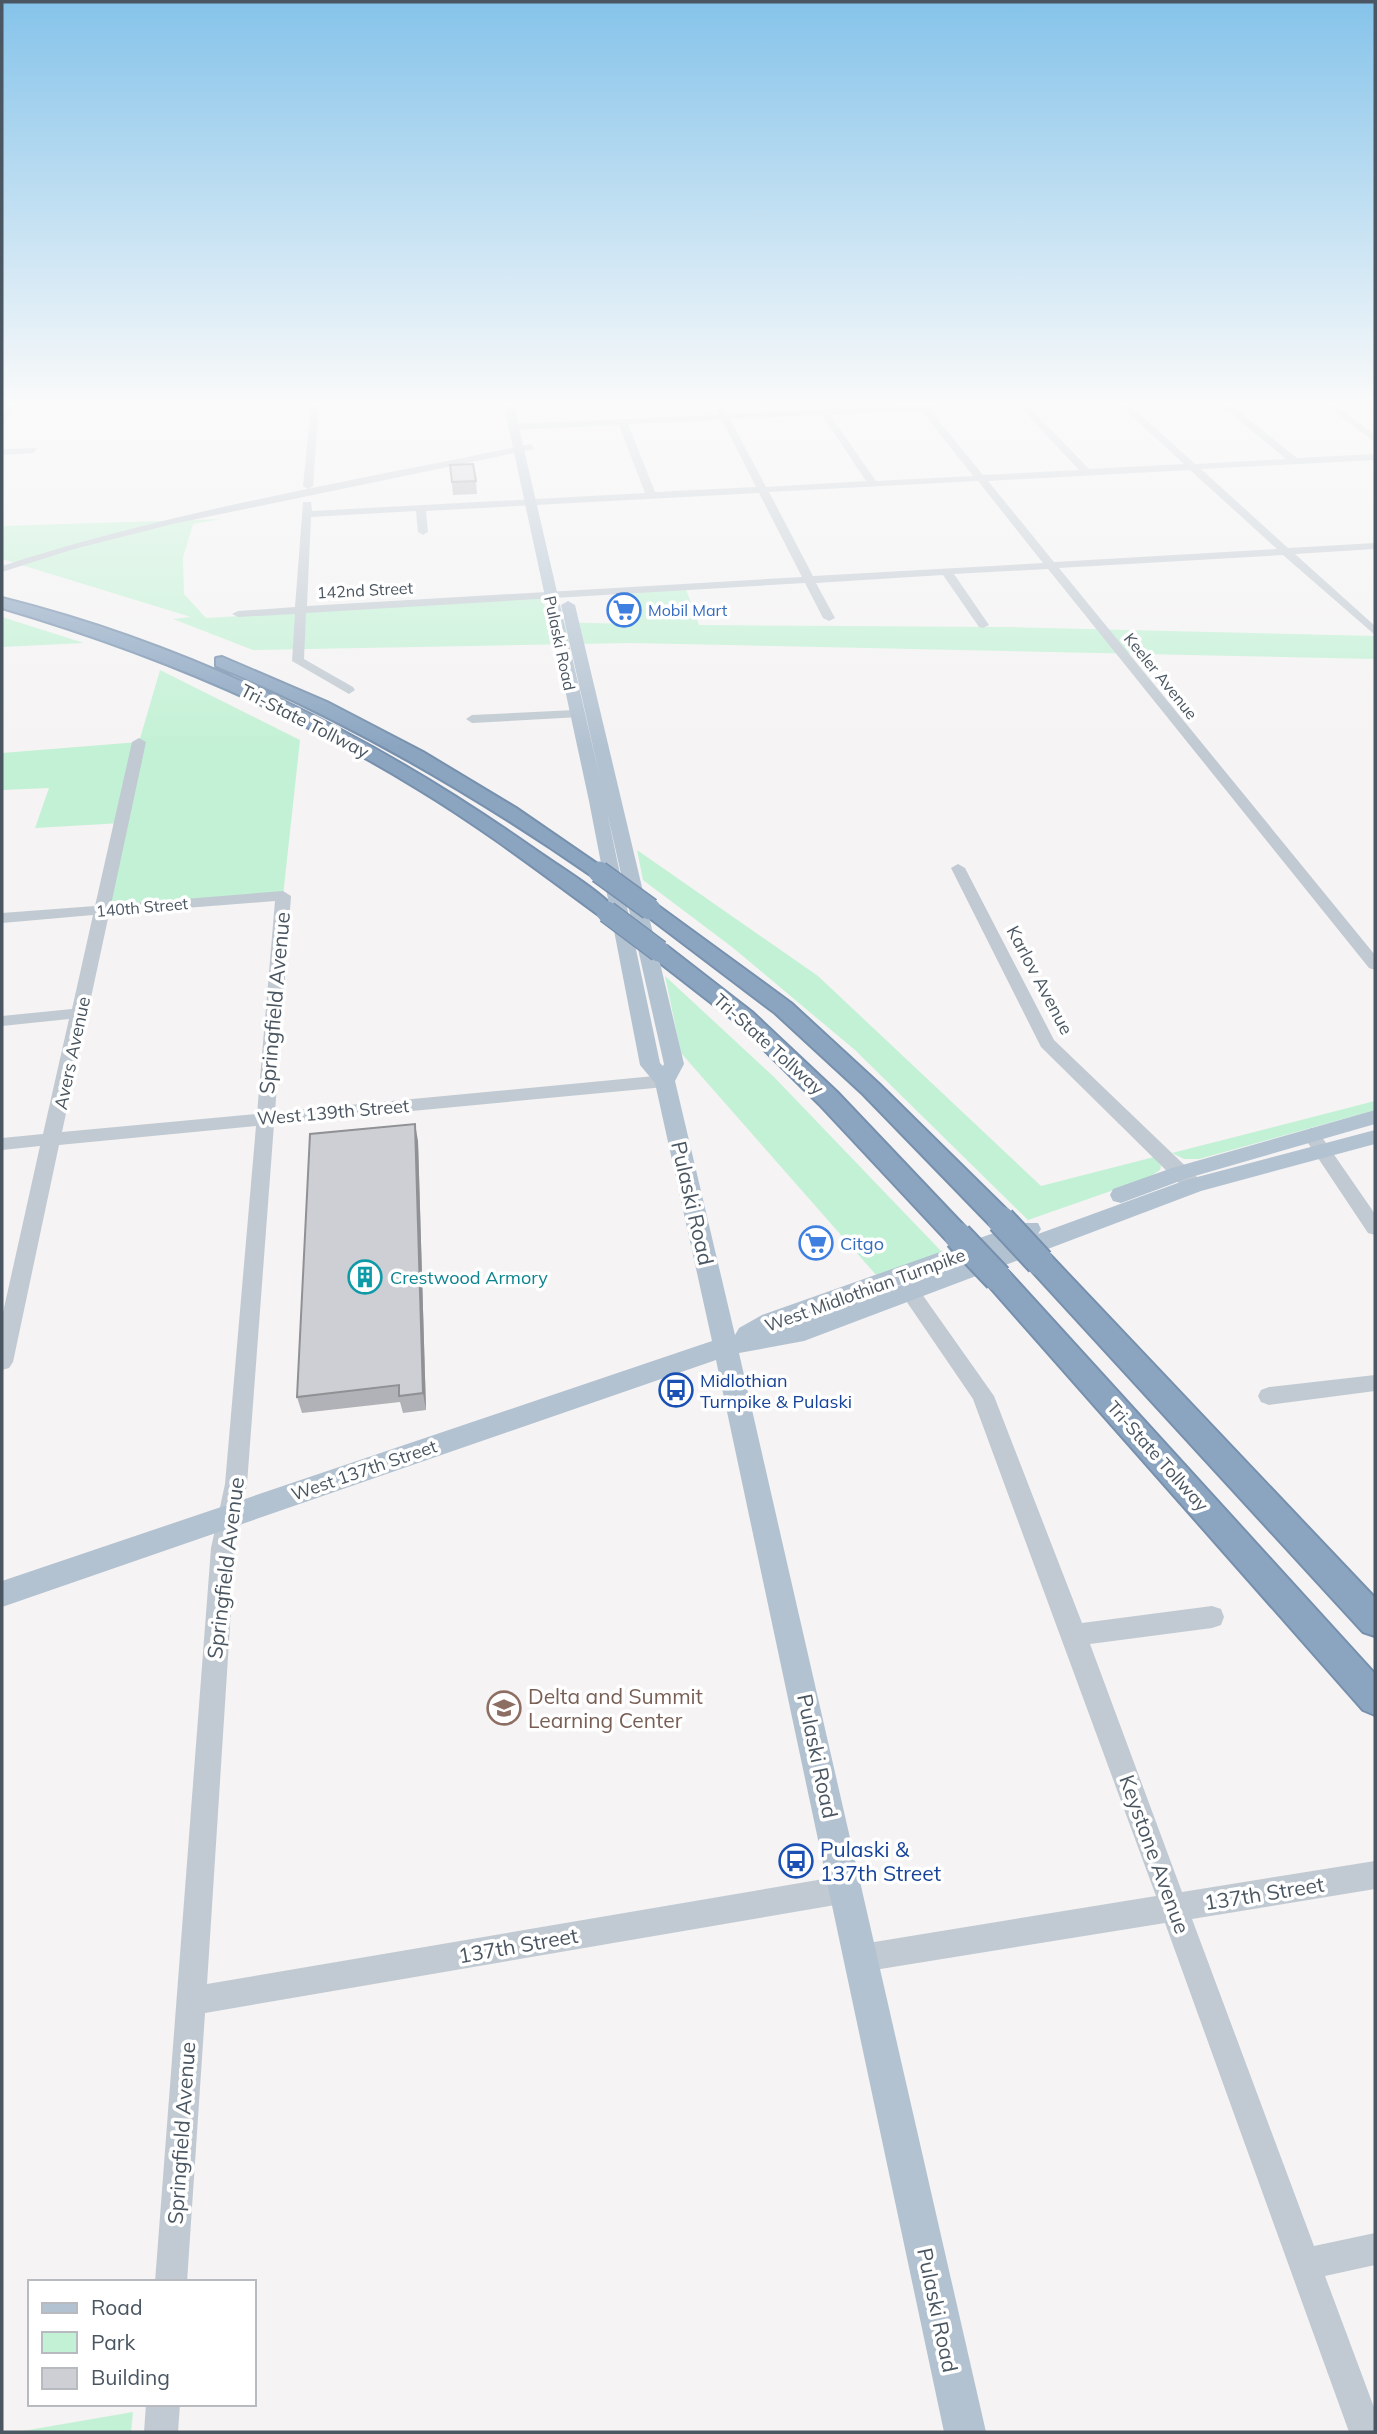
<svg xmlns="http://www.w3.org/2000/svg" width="1377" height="2434" font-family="Mulish,sans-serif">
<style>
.green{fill:#c3f1d5}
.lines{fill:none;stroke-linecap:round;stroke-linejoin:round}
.highway-casing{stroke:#7690ad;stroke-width:4}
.minor{fill:#c1cad2;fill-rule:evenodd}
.major{fill:#b3c2d1;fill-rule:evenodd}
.highway{fill:#8ba5c1;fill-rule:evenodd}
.highway-bridge-far1-casing{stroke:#7690ad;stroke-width:24;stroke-linecap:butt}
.highway-bridge-casing{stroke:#7690ad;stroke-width:31;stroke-linecap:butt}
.highway-bridge-far1{stroke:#8ba5c1;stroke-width:21}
.highway-bridge{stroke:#8ba5c1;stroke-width:27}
.wall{fill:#b0b2b7}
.shaded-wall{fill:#909195}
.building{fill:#cdcfd5;stroke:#909195;stroke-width:2}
.labels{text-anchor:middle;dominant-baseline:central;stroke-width:7;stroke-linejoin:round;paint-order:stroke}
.far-street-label{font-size:16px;fill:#4a5661;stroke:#fff}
.far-shop-label{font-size:16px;fill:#366cbe;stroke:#fff;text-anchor:start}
.street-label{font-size:18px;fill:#4a5661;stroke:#fff}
.shop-label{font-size:18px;fill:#366cbe;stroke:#fff;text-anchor:start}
.culture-label{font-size:18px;fill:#0d838f;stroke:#fff;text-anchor:start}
.transit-label{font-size:18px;fill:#164399;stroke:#fff;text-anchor:start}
.near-street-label{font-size:21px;fill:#4a5661;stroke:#fff}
.near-education-label{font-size:21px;fill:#785e54;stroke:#fff;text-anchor:start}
.near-transit-label{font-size:21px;fill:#164399;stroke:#fff;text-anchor:start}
</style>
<rect width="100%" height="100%" fill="#f5f3f3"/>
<path class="green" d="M221,519L193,524L183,558L184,594L206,618L543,598L549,622L636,624L626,592L686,589L699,625L1004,627L1375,636V659L631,643L253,650L173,619L191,617L2,559V526Z
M2,617L84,643L2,647Z
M160,670L300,740L283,896L103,910L122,823L35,828L49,788L2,790V753L139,742Z
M637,850L818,976L1041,1186L1154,1157L1161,1166L1160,1170L1148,1178L1028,1220L855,1050L732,947L643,880Z
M665,976L774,1077L942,1252L877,1276L681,1053Z
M1375,1101V1110L1199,1159H1184L1172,1153Z
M133,2412L131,2432H17Z"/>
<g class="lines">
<defs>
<path id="highway" d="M2,598C194,646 376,737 537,851C557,865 605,894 617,912L614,916H600C540,872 481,827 418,789C288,709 148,651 2,608Z
M222,657L327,702L423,752L516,808L609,872L599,878L592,876C473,794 350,722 216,666V658Z
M650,903L657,905L791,1003L879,1084L1010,1213L1014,1220L1010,1227L1001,1229L992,1227L863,1094L775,1013L643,913L640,909L643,905Z
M659,945L667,946L752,1012L837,1092L967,1229L971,1236L967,1243L958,1246L949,1243L819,1104L736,1022L651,956L648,951Z
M1040,1252L1050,1255L1375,1598V1636L1363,1632L1030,1269L1026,1262L1030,1255Z
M998,1268L1008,1271L1375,1674V1715L1363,1710L988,1285L984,1278L988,1271Z"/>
</defs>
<use href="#highway" class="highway-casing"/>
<path class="minor" d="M6,406H15L2,427V416Z
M311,406H319L313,486L308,489L303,486Z
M717,406H723L728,414L818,410L816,406L827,409L939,406L930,410L983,475L1079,470L1019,406H1028L1089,469L1184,464L1121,406H1131L1195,464L1286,459L1222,406H1232L1297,458L1375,454V460L1201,469L1288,548L1375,543V549L1295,554L1375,626V635L1283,555L1059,568L1375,955V970L1369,968L1048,569L954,574L989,625L983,628L979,627L943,575L816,583L835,618L829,621L823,618L805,583L306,613L304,659L353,687L355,690L349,694L292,661L295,614L238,617L232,614L238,611L295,607L303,502H311L312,511L645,493L619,425L513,430L508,427L513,424L719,415ZM921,410L973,476L876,481L830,415ZM822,415L866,481L766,487L730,419ZM722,420L756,487L655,492L628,424ZM1190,470L1277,549L1054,562L988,481ZM978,481L1043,563L813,576L769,492ZM759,493L802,577L307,606L311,517L416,511L418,532L423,535L428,532L426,511Z
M1326,406H1336L1375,435V442Z
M531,444L534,449L173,524L74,549L2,572V566C174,510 354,481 531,444Z
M37,448L34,453L2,455V449Z
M575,710L581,714L580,717L472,723L466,719L472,715Z
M139,738L146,742L111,905L283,891L291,896L275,1112L665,1075L674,1081L665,1087L274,1124L247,1484L235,1548L207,1984L847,1875L857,1879L861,1889L857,1899L847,1903L205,2013L187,2282H155L211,1548L225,1484L256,1126L59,1145L13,1362L9,1368L2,1370V1317L40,1146L2,1150V1138L43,1134L69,1019L2,1026V1016L72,1009L93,915L2,923V913L95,906L132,742ZM275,901L257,1114L62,1132L109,914Z
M958,864L965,868L1054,1040L1200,1180L1202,1185L1200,1190H1186L1041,1047L951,868Z
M1311,1128L1317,1130L1375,1214V1235L1368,1233L1302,1134Z
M910,1284L917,1287L994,1396L1082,1623L1212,1606L1221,1609L1224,1617L1221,1625L1212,1628L1090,1644L1182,1892L1375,1861V1889L1192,1919L1314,2246L1375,2233V2265L1325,2276L1375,2410V2432H1349L1165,1923L862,1972L852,1968L848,1958L852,1948L862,1944L1156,1896L973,1399L900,1292L903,1287Z
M1375,1375V1391L1269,1405L1261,1402L1258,1396L1261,1390L1269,1387Z
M146,2404H180L178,2432H144Z"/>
<path class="major" d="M504,406H514L600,778L561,605L568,601L575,605L684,1064L675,1081L735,1335L739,1328L762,1315L1022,1223H1038L1041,1229L1038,1234L1186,1180L1375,1130V1144L1201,1191L804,1341L739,1353L986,2432H944L716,1360L2,1607V1581L712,1341L655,1083L640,1065L589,801ZM607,812L664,1064L663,1066L660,1063ZM969,1260L793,1325L786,1326Z
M1375,1110V1124L1188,1178L1121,1203L1113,1201L1110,1195L1113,1189L1172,1168Z"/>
<use href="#highway" class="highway"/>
<defs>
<path id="highway-bridge-far1" d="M599,872L650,909
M607,912L659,951"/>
<path id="highway-bridge" d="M1001,1220L1040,1262
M958,1236L998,1278"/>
</defs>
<use href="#highway-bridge-far1" class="highway-bridge-far1-casing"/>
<use href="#highway-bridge" class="highway-bridge-casing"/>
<use href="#highway-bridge-far1" class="highway-bridge-far1"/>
<use href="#highway-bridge" class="highway-bridge"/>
</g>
<path class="wall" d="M450,465L476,481L477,494L453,495Z
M617,594L631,604L632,615H620L617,605Z
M418,1141L426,1410L403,1413L400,1402L302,1413L297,1397Z"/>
<path class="shaded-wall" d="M415,1124L418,1141L426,1410L423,1393Z"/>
<path class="building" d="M473,464L476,481L452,482L450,465Z
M628,593L631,604L619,605L617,594Z
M415,1124L423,1393L399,1396V1385L297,1397L310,1134Z"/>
<linearGradient id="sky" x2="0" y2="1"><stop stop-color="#85c3ea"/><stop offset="0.54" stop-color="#fafafa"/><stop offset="1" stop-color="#fafafa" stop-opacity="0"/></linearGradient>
<rect width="1377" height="747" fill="url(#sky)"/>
<defs>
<symbol id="supermarket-ring" viewBox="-11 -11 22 22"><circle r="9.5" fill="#fff" stroke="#3f7fe0" stroke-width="1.5"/><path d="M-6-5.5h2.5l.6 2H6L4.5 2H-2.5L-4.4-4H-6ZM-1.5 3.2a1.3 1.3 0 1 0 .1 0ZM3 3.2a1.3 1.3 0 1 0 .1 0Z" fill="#3f7fe0"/></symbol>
<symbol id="building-ring" viewBox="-11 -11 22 22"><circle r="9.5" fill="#fff" stroke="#0f9aa8" stroke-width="1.5"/><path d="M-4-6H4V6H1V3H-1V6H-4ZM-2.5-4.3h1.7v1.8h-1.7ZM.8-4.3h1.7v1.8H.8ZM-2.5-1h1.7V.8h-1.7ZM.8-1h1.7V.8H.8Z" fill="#0f9aa8"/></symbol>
<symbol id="bus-ring" viewBox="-11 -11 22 22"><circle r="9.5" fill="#fff" stroke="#1a4fb4" stroke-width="1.5"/><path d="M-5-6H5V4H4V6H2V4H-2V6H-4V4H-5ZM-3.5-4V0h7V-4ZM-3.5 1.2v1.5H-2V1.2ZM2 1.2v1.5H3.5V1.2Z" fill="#1a4fb4"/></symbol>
<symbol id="school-ring" viewBox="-11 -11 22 22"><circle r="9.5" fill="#fff" stroke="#8d6e63" stroke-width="1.5"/><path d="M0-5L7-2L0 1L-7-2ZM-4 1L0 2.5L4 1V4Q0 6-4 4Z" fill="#8d6e63"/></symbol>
</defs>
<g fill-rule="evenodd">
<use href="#supermarket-ring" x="605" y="591" width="38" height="38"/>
<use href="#supermarket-ring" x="797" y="1224" width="38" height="38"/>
<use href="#building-ring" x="346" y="1258" width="38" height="38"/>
<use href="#bus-ring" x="657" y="1371" width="38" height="38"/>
<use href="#school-ring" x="485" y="1689" width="38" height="38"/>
<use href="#bus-ring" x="777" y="1842" width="38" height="38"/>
</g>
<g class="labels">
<g class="far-street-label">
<text transform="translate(365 590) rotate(-3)">142nd Street</text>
<text transform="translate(560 643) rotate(78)">Pulaski Road</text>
<text transform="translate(1161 676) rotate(51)">Keeler Avenue</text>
<text transform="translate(142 907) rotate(-5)">140th Street</text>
</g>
<g class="far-shop-label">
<text x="648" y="610">Mobil Mart</text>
</g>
<g class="street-label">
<text transform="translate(305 721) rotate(27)">Tri-State Tollway</text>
<text transform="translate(1040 980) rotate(62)">Karlov Avenue</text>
<text transform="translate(769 1044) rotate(42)">Tri-State Tollway</text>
<text transform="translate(72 1053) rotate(-78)">Avers Avenue</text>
<text transform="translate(333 1112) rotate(-5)">West 139th Street</text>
<text transform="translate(865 1290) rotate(-20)">West Midlothian Turnpike</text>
<text transform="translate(1158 1456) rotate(48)">Tri-State Tollway</text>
<text transform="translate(364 1470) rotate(-19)">West 137th Street</text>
</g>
<g class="shop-label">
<text x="840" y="1243">Citgo</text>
</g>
<g class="culture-label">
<text x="390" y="1277">Crestwood Armory</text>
</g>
<g class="transit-label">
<text x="700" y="1380">Midlothian<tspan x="700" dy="21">Turnpike &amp; Pulaski</tspan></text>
</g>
<g class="near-street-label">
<text transform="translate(274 1003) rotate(-85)">Springfield Avenue</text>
<text transform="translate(693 1203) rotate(77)">Pulaski Road</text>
<text transform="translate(225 1568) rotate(-83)">Springfield Avenue</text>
<text transform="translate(818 1756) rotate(78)">Pulaski Road</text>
<text transform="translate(1155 1854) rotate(70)">Keystone Avenue</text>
<text transform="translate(1264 1893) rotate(-9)">137th Street</text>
<text transform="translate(518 1945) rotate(-10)">137th Street</text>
<text transform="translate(181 2133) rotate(-86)">Springfield Avenue</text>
<text transform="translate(938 2310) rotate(78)">Pulaski Road</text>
</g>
<g class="near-education-label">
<text x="528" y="1696">Delta and Summit<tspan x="528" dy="24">Learning Center</tspan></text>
</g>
<g class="near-transit-label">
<text x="820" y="1849">Pulaski &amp;<tspan x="820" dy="24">137th Street</tspan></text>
</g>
</g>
<rect width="1377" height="2434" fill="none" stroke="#4a5661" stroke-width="7"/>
<rect x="28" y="2280" width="228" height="126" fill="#ffffff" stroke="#b7bbc0" stroke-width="2"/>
<rect x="42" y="2303" width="35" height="10" fill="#b3c2d1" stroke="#b7bbc0" stroke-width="2"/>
<text x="91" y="2315" font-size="21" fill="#4a5661">Road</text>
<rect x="42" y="2332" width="35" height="21" fill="#c3f1d5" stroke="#b7bbc0" stroke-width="2"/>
<text x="91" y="2350" font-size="21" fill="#4a5661">Park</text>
<rect x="42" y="2368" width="35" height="21" fill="#cdcfd5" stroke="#b7bbc0" stroke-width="2"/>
<text x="91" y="2385" font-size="21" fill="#4a5661">Building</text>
</svg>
